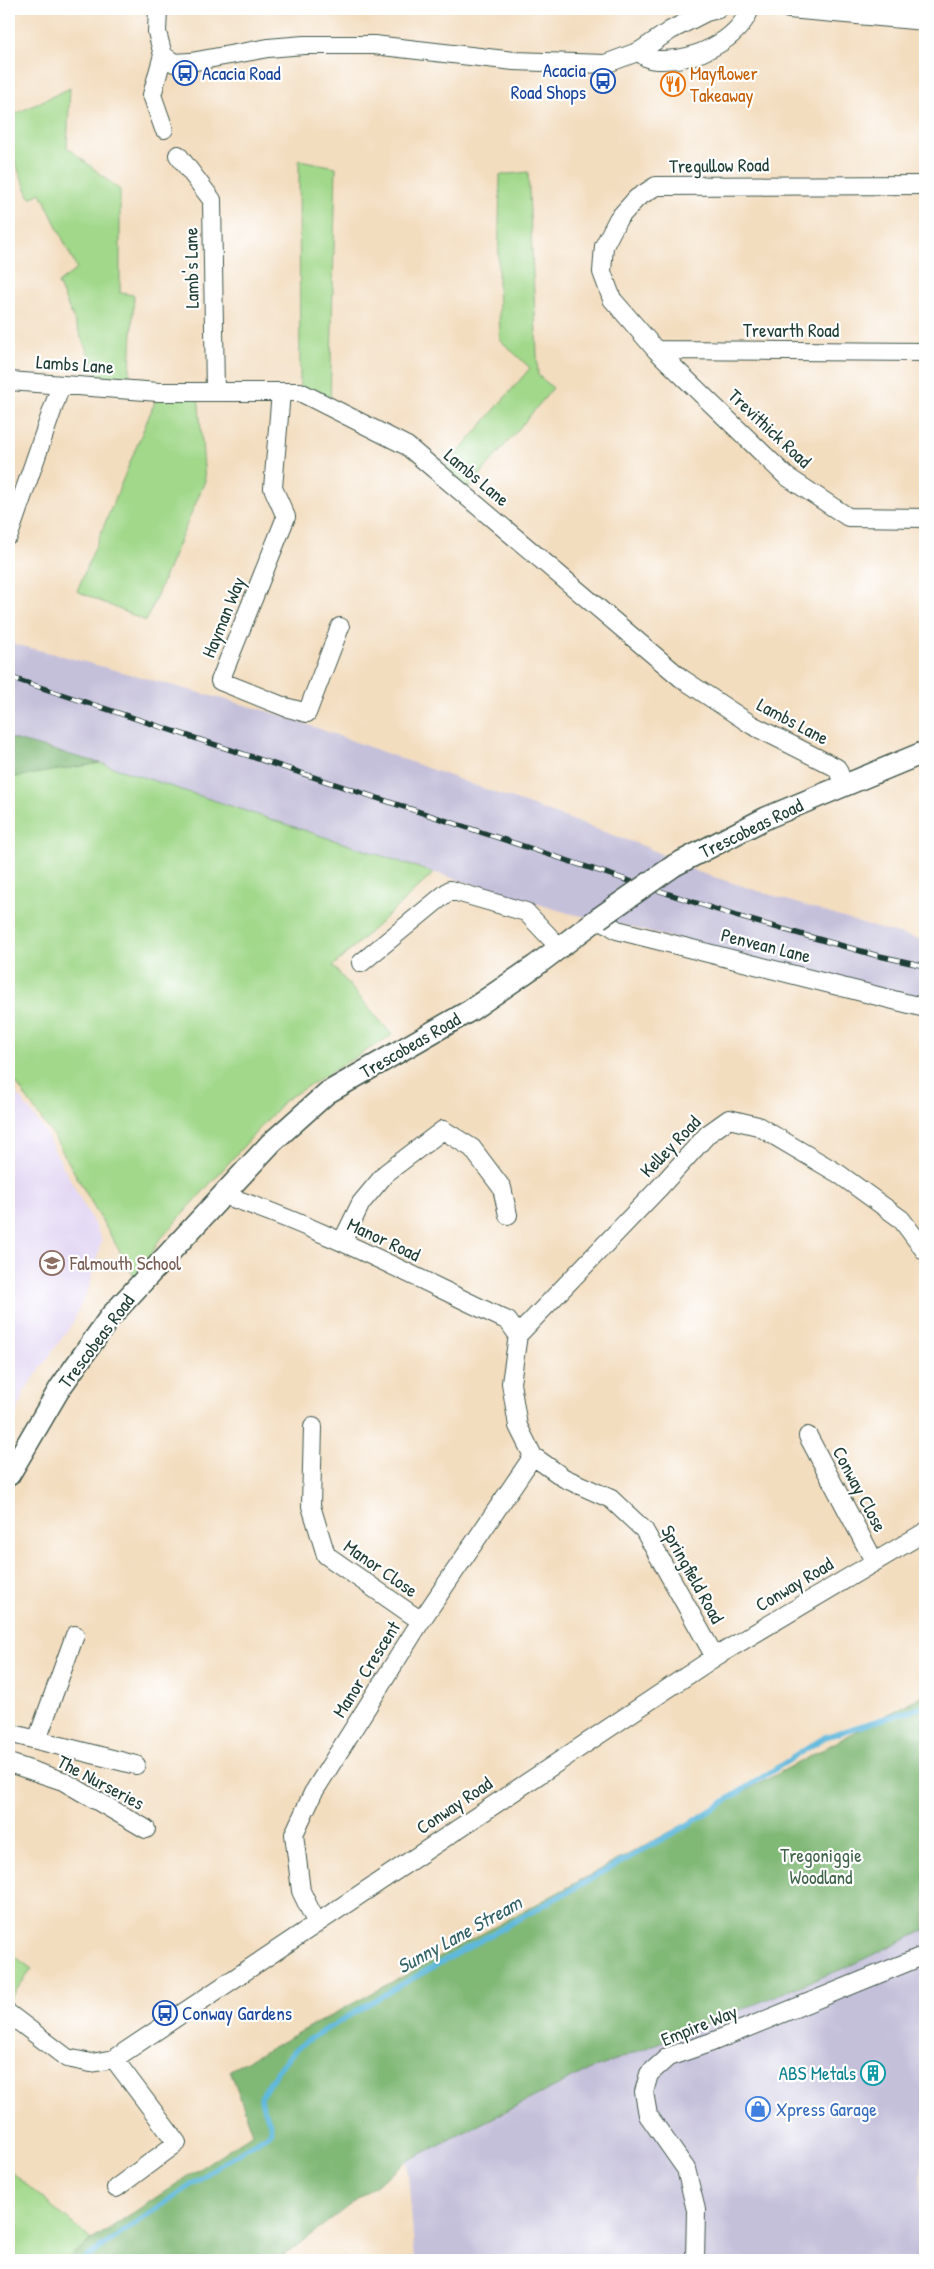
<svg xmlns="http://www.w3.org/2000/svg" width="934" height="2269" font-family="'Patrick Hand',sans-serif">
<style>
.built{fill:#e1d4f3}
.industrial{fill:#c5c0da}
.green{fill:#a1d88a;stroke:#608a5f}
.forest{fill:#80b876;stroke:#507a55}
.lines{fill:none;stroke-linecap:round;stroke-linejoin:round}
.stream{stroke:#5eb8dc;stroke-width:5.5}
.minor-casing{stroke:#3f5549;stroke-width:20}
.tertiary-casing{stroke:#3f5549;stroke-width:24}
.minor{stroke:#fff;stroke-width:18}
.tertiary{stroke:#fff;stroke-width:21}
.rail-casing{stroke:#1f3d34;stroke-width:5.5}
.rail{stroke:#fff;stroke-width:4;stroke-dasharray:11;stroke-linecap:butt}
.tertiary-bridge-casing{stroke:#3f5549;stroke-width:24;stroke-linecap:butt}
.tertiary-bridge{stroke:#fff;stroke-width:21}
.labels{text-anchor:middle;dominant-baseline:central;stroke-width:4.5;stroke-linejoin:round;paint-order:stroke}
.transit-label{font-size:19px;fill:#164399;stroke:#fff;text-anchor:start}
.food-label{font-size:19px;fill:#c56008;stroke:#fff;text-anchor:start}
.street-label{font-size:19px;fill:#1f3d34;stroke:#fff}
.education-label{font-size:19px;fill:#785e54;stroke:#fff;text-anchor:start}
.park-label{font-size:19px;fill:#40644a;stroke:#fff}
.culture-label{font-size:19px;fill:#0d838f;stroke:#fff;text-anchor:end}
.shop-label{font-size:19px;fill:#366cbe;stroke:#fff;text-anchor:start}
.water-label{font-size:20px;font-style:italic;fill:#326266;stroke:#fff}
</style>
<rect width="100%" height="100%" fill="#fff"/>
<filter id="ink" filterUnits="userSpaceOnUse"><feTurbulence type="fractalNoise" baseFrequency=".02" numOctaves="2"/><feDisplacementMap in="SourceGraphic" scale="10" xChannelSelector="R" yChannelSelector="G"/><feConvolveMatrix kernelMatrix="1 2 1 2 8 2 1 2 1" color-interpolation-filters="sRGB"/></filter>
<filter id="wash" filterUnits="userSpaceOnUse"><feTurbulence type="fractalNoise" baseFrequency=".0096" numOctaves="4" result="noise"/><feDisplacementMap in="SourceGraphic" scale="20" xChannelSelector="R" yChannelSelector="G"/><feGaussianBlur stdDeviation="1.12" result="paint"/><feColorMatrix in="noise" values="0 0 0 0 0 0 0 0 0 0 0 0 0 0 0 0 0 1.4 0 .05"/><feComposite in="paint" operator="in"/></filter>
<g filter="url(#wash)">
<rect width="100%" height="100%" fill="#f3ddbf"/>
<path class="built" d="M9,1083L42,1127L102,1239L89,1287L72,1324L24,1392L9,1436Z"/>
<path class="industrial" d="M9,643L59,655L278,714L646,847L698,872L866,925L925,941V1005L626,926L568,913L257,819L100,763L9,738Z
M925,1930V2148L922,2151L920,2260H415L407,2161L576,2076L847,1967Z"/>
<path class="green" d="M70,88L67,147L120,190V293L134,295L129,389L103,388L58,283L77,269L41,193L30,198L9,148V109L13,115Z
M299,160L336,167L330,407L300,392Z
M528,172L538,375L553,388L464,494L440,474L530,368L500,340L498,281L500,175Z
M159,392H198L205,481L146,621L77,591Z
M100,763L434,873L333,966L392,1035L285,1100L157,1243L139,1285L54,1137L9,1073V778Z
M9,1952L32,1969L9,2000Z
M9,2170L92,2240L65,2260H9Z"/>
<path class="forest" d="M9,738L100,763L9,778Z
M925,1694V1930L847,1967L576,2076L407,2161L278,2260H65L92,2240L253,2133L230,2070Z"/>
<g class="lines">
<path class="stream" d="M83,2260L215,2168L267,2135L271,2131C271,2118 261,2109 261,2097C273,2076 285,2057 305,2042L397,1987L691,1823L825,1737L925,1706"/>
</g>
</g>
<g filter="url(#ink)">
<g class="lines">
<defs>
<path id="minor" d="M158,9L157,32L163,55L152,95L164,129
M789,9L925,21
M640,51C646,60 653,60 663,60C696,60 737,41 750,9
M163,55L174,63L191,62L268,48L304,45H374L514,61L605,64L640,51L671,30L706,12L718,9
M178,155L212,200L215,392
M925,185L656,186L637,198L618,219L604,246L602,272L612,299L656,350L786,476L848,517L925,518
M656,350L925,352
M9,381L159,392H300L407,446L681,678L752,725L837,768L844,785
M281,392L273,488L286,517L220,681L285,707L307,713L340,627
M9,535L61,385
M599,918L617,930L925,1008
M361,963L450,890L526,912L559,947
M223,1195C321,1227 414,1277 508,1321L518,1335
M342,1242L361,1203L386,1173L443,1130L472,1148L502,1188L508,1215
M518,1335L660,1187L708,1134L729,1119L758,1126L839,1174L901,1219L925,1251
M518,1335L511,1383L518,1426L533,1456L564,1478L611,1499L644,1530L715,1657
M313,1427L311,1506L326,1555L421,1621
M808,1436L874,1561
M9,1733L136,1765
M37,1740L75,1635
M9,1763L63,1781L146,1829
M316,1922L301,1891L294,1834L313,1793L421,1621L533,1456
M9,2014L67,2058L91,2063L114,2059L715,1657L925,1532
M114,2059L177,2143L116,2188
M695,2260L696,2210L686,2169L648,2115L644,2092L649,2074L668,2057L712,2042L925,1955"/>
<path id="tertiary" d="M675,865L766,818L925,752
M9,1475L60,1388L110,1317L271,1143L327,1093L471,1010L535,966L599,918"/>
</defs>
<use href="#minor" class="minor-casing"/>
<use href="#tertiary" class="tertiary-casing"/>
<use href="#minor" class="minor"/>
<use href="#tertiary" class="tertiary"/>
<defs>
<path id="rail" d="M9,677L736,916L875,955L925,966"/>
</defs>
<use href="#rail" class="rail-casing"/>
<use href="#rail" class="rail"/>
<defs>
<path id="tertiary-bridge" d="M599,918L675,865"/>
</defs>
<use href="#tertiary-bridge" class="tertiary-bridge-casing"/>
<use href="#tertiary-bridge" class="tertiary-bridge"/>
</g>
</g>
<defs>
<symbol id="bus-ring" viewBox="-11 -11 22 22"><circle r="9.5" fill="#fff" stroke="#1a4fb4" stroke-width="1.5"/><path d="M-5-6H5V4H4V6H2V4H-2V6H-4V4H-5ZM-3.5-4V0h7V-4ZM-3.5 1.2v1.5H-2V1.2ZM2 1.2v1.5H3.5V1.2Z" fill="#1a4fb4"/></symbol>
<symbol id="restaurant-ring" viewBox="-11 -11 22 22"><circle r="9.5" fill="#fff" stroke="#e8710a" stroke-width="1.5"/><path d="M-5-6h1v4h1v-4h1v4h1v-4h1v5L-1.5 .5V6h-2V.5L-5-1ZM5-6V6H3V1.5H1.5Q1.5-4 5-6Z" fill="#e8710a"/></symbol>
<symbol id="school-ring" viewBox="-11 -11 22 22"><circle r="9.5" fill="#fff" stroke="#8d6e63" stroke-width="1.5"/><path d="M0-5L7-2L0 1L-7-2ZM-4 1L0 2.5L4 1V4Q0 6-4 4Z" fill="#8d6e63"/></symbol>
<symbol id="building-ring" viewBox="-11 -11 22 22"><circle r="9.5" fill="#fff" stroke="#0f9aa8" stroke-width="1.5"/><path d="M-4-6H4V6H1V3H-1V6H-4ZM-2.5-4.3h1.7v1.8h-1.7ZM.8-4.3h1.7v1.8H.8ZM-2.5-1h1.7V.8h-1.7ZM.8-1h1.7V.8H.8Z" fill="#0f9aa8"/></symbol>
<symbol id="shop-ring" viewBox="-11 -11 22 22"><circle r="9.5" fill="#fff" stroke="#3f7fe0" stroke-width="1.5"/><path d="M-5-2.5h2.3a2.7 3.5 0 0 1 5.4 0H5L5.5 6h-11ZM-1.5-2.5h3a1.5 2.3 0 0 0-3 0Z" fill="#3f7fe0"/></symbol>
</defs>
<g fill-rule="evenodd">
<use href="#bus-ring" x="171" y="59" width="28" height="28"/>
<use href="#bus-ring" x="589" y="67" width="28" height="28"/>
<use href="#restaurant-ring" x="659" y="70" width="28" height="28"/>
<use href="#school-ring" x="38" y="1249" width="28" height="28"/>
<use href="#bus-ring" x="151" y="1999" width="28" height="28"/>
<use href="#building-ring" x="859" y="2059" width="28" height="28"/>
<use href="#shop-ring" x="744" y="2095" width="28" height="28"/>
</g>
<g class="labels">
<g class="transit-label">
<text x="586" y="70" text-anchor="end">Acacia<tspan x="586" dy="22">Road Shops</tspan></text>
<text x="202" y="73">Acacia Road</text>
<text x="182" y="2013">Conway Gardens</text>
</g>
<g class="food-label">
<text x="690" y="73">Mayflower<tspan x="690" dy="22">Takeaway</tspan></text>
</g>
<g class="street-label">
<text transform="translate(719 165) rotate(-1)">Tregullow Road</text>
<text transform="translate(191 268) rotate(-91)">Lamb's Lane</text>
<text x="791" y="330">Trevarth Road</text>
<text transform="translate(75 364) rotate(4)">Lambs Lane</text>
<text transform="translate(770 428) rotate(43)">Trevithick Road</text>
<text transform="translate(477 477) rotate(40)">Lambs Lane</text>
<text transform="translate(223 617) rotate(-68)">Hayman Way</text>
<text transform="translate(793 721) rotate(28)">Lambs Lane</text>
<text transform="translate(751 828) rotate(-26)">Trescobeas Road</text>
<text transform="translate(766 945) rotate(14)">Penvean Lane</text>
<text transform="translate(410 1045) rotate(-30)">Trescobeas Road</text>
<text transform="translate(670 1146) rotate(-46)">Kelley Road</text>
<text transform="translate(384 1239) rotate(25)">Manor Road</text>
<text transform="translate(96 1341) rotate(-53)">Trescobeas Road</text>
<text transform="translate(860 1489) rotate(62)">Conway Close</text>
<text transform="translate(381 1568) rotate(35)">Manor Close</text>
<text transform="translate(693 1574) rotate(61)">Springfield Road</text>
<text transform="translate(794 1584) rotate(-31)">Conway Road</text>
<text transform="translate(366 1669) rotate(-58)">Manor Crescent</text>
<text transform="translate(101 1782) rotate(28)">The Nurseries</text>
<text transform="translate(454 1805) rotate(-34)">Conway Road</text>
<text transform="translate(699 2025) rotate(-22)">Empire Way</text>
</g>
<g class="education-label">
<text x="70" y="1263">Falmouth School</text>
</g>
<g class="park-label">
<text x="821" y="1855">Tregoniggie<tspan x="821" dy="22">Woodland</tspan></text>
</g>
<g class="culture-label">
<text x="856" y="2073">ABS Metals</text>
</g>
<g class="shop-label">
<text x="776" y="2109">Xpress Garage</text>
</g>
<g class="water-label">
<text transform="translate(459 1934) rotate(-29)">Sunny Lane Stream</text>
</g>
</g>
<rect width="934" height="2269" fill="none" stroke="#fff" stroke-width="30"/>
</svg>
